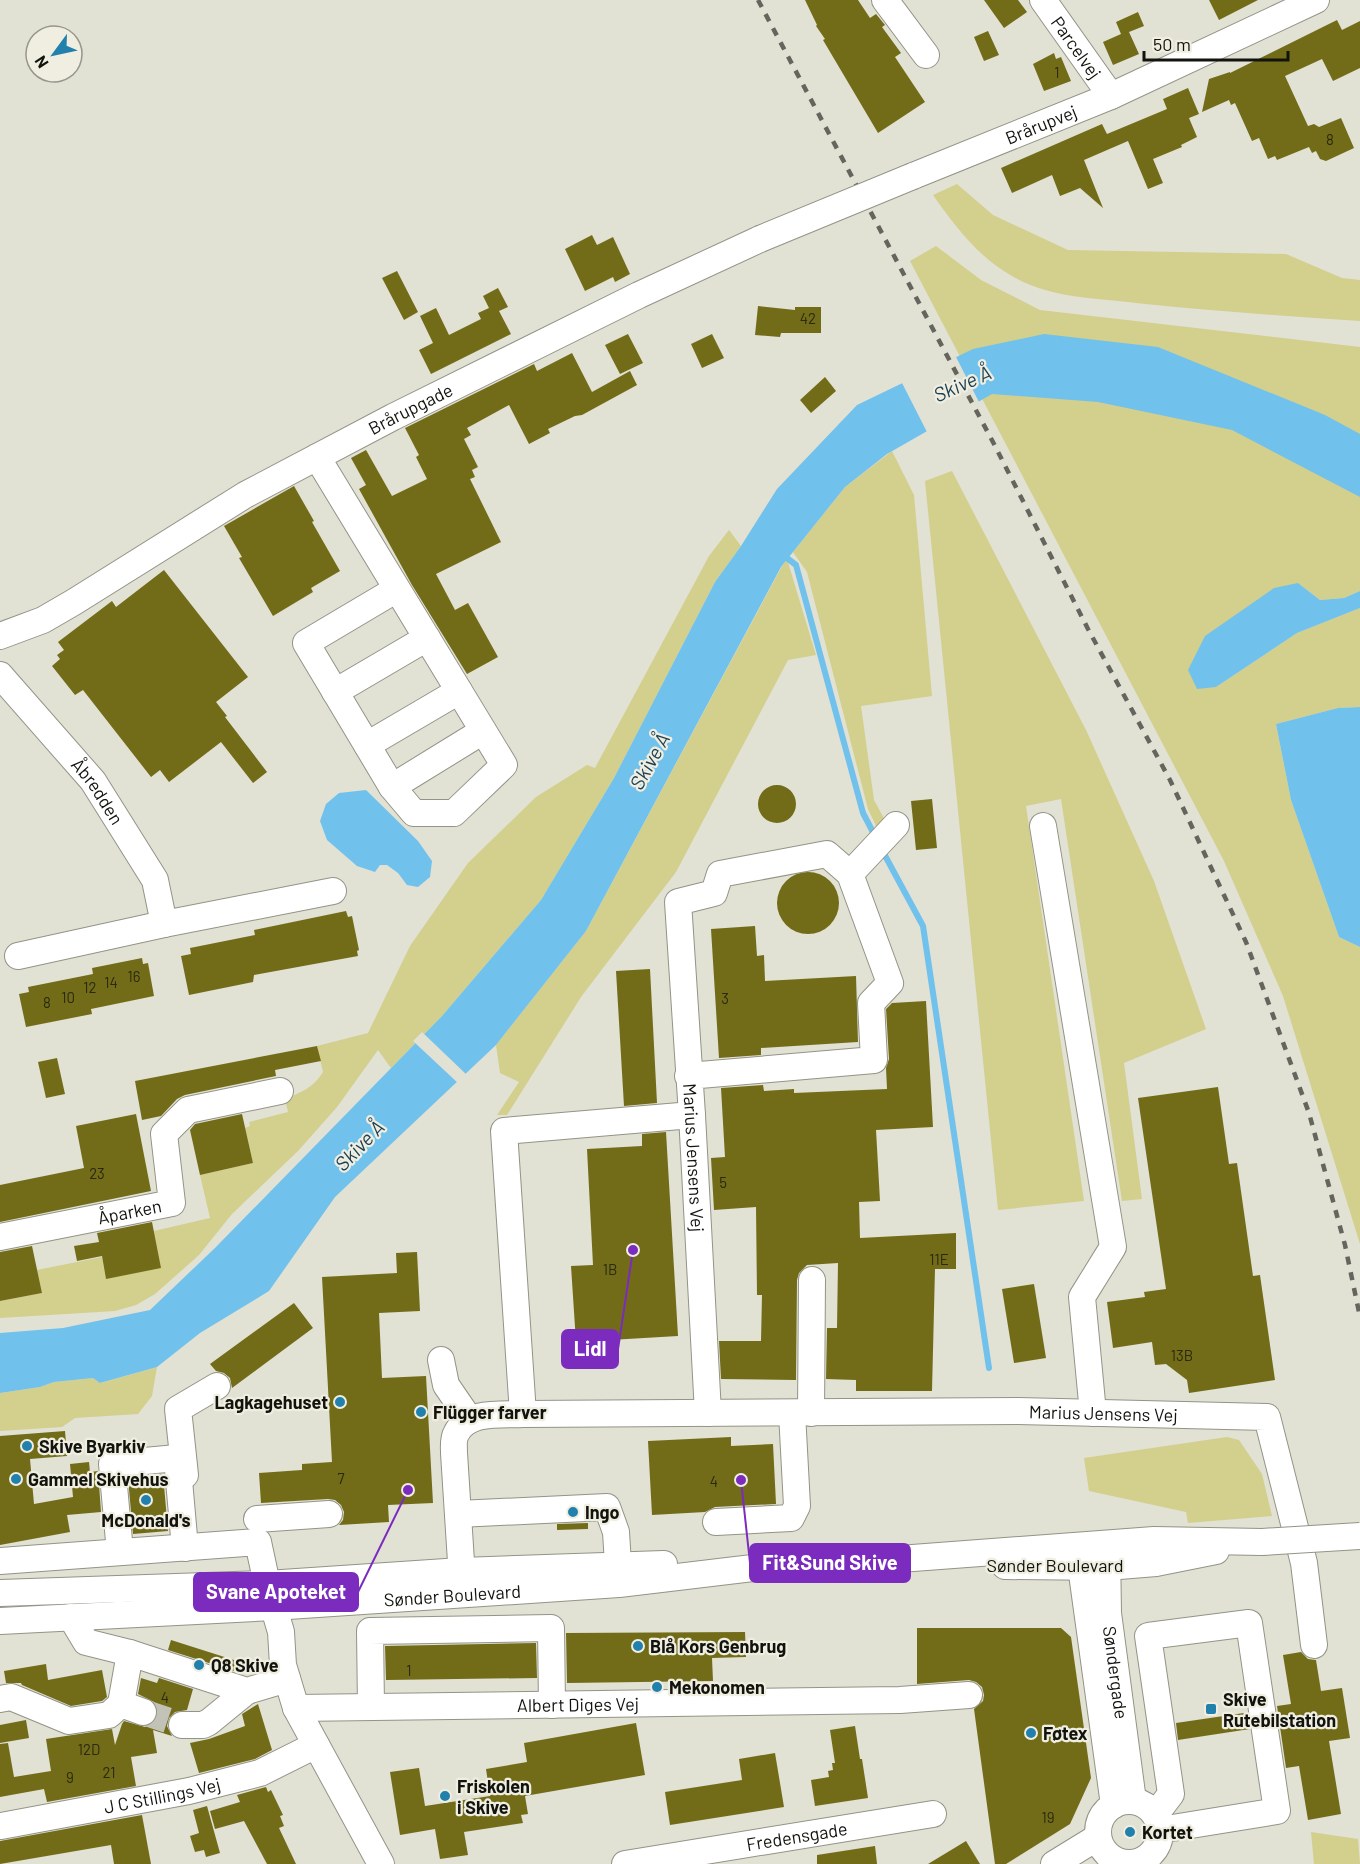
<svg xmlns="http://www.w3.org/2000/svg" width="1360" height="1864" font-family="Barlow,sans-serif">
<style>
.green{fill:#d3cf8d}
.water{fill:#71c1ed}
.pier{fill:#e1e1d4}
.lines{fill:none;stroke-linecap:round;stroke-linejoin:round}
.stream{stroke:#71c1ed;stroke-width:6}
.building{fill:#726c18}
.minor-tunnel{stroke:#c2c2b6;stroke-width:26;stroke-dasharray:26 13;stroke-linecap:butt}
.minor-casing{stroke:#939387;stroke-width:28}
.minor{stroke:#fff;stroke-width:26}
.rail{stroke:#65655d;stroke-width:4.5;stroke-dasharray:8 8;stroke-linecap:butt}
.minor-bridge-casing{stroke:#939387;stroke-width:28;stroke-linecap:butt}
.minor-bridge{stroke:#fff;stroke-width:26}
.poi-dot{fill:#2280ad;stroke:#efeee1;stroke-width:2}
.labels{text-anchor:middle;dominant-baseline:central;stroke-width:4.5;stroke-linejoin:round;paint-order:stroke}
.number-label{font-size:15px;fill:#2b2910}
.street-label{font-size:18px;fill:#13130e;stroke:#efeee1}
.poi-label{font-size:18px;font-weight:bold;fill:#13130e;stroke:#efeee1;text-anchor:start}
.water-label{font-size:20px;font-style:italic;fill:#1c3f52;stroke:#efeee1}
.leader{fill:none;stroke:#7b2cbf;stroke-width:2}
.callout-dot{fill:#7b2cbf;stroke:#efeee1;stroke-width:2}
.callout{fill:#7b2cbf;stroke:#7b2cbf;stroke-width:2}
.callout-label{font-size:20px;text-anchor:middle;font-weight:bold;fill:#fff}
</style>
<rect width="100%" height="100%" fill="#e1e1d4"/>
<path class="green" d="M957,184L993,215L1068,250L1286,254L1342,278L1360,280V321C1285,316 1211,311 1136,303C1094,298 1049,298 1012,276C978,257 955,226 933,195Z
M936,246L981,280L1040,310L1360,347V591L1344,598L1320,600L1298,583L1216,687L1297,633L1360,608V707L1338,708L1276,724L1291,800L1339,937L1360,947V1244L1283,996L1224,861L910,261Z
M892,451L914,495L932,696L861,706L874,800L887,824L879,832L868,809L807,572L793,552L845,487Z
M952,471L1086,730L1154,881L1206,1029L1124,1063L1142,1199L1122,1201L1061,799L1026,806L1084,1201L998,1210L925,481Z
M729,530L741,546L715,582L614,778L541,900L442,1016L391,1068L378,1050L337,1107L298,1151L232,1214L199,1255L155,1294L136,1305L115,1311L0,1318V1301L42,1293L37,1270L102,1257L106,1279L154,1231L210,1218L200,1175L253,1163L245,1128L250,1126L249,1122L288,1112L285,1099C302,1092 313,1088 323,1072L317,1046L368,1033L410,946L468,863L536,797L587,765L595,768L709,556Z
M787,559L816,655L788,660L676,872L581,997L507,1115H497L519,1082L500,1073L496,1045L586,931L781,568Z
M157,1367L152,1396L138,1414L75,1418L62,1427L0,1431V1393L40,1387L54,1382L93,1378L101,1383Z
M1227,1437L1239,1440L1262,1474L1272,1516L1188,1523L1186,1512L1089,1491L1084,1458Z
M1311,1832L1358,1839L1360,1864H1314Z"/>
<path class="water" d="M1044,334L1158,347L1325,415L1360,434V497L1232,430L1098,402L992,394L887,454L845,487L781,567L586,931L496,1045L335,1197L269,1291L200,1333L157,1367L100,1383L93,1378L54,1382L40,1387L0,1393V1333L63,1328L150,1310L215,1248L442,1016L541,900L614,778L715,582L741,546L777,489L857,405L973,349Z
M1298,583L1320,600L1344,598L1360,591V608L1297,633L1216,687L1197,689L1188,670L1205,636L1274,588Z
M1360,707V947L1339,937L1291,800L1276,724L1338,708Z
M366,790L418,841L432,861L430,877L418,887L407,885L398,873L387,865H380L375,872L357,866L327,840L320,821L326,804L339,793Z"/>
<path class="pier" d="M955,355L980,404L928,434L901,381Z
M422,1032L468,1076L459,1084L413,1041Z"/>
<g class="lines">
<path class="stream" d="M783,555L796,565L863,813L876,838
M882,850L923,926L989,1368"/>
</g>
<path class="building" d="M805,0H858L870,18L876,14L885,25L882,27L901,53L895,57L925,102L878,133L823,40L825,39L816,26L817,25Z
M984,0H1018L1027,12L1004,28Z
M1209,0H1258L1219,20Z
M1138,12L1144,26L1129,32L1139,54L1113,65L1103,42L1121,34L1116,22Z
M1337,20L1342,30L1360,21V68L1333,81L1322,59L1285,76L1308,126L1314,124L1319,127L1341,118L1354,148L1326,161L1320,159L1316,151L1312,153L1309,147L1277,160L1275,156L1268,159L1259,138L1252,141L1235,103L1231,105L1229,100L1202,112L1209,79L1230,72V73Z
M988,31L999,55L984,61L974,37Z
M1054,53L1056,59L1061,57L1071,81L1044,91L1033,64Z
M1188,88L1199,114L1189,118L1197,137L1181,145L1182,147L1153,159L1163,183L1148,189L1128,141L1084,160L1103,208L1080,188L1060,196L1052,175L1012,193L1001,168L1102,124L1107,134L1167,109L1163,99Z
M592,235L597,245L613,237L630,274L615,282L613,277L585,291L565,249Z
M397,271L418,312L404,320L382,278Z
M498,288L508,307L499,311L511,334L431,374L419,350L433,343L420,316L436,308L449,335L481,319L478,313L489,308L483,296Z
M758,306L795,310V307H821V333H781L780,337L755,335Z
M628,334L643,363L620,374L605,345Z
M712,334L724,358L702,368L691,344Z
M572,353L592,392L630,371L637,385L582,415L575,416L548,429L550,433L529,444L509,405L467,428L471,435L464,439L478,467L472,470L475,477L470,479L501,542L436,574L455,610L468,603L498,657L467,674L412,585L359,489L366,485L351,458L366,450L392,496L427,479L416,457L419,455L405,428L534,364L537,371Z
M825,377L836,391L811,413L800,400Z
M294,486L314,521L312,522L340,571L311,588L313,592L273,616L239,558L242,557L224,526Z
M164,570L248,677L216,702L227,716L225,717L267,772L253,783L221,742L169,782L160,770L151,777L83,690L75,695L52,666L60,659L57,655L64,650L58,642L112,601L116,607Z
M758 804a19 19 0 1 1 38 0a19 19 0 1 1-38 0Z
M932,799L937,848L916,850L911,801Z
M777 903a31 31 0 1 1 62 0a31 31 0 1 1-62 0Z
M346,911L348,917L352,916L359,950L357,951L358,956L254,975L253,982L189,995L181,956L191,954L190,948L255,935L254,930Z
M755,926L757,956L764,955L765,981L856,976L858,1042L761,1048V1055L719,1058L711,929Z
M142,958L143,964L148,963L154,996L91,1009L92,1014L26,1027L19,994L29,992L28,987L93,974L92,968Z
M650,969L657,1103L624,1106L616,971Z
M926,1001L933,1127L876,1130L880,1201L859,1202L860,1238L956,1233V1269H935L932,1391H856V1380L826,1379L827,1328H837L838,1263L807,1265L799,1273L797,1280L796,1380L721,1379L719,1341H761L762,1295H757L756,1207L714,1210L711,1158L725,1157L721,1088L763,1085L764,1091L794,1089V1093L887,1089L886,1068L889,1059L886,1009L892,1003Z
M317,1046L321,1061L275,1070L276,1076L185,1095L177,1099L161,1116L142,1120L135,1081Z
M57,1058L65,1094L46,1098L38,1062Z
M1218,1087L1229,1164L1237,1163L1253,1276L1260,1275L1275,1380L1189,1393L1187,1380L1166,1364L1155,1365L1152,1342L1113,1348L1107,1302L1145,1297L1144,1292L1166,1289L1138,1098Z
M136,1114L151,1191L0,1222V1185L84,1168L76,1126Z
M242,1114L253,1163L200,1175L190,1130L195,1124Z
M666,1132L678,1336L576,1342L571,1266L593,1265L587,1149L642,1146V1134Z
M152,1222L161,1268L106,1279L102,1256L77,1261L74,1246L99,1242L97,1233Z
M32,1246L42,1293L0,1301V1252Z
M417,1252L420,1311L379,1313L382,1378L426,1376L433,1503L388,1505L389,1522L339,1525L343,1520L344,1512L341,1505L335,1500L328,1499L261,1503L259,1473L302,1470V1464L332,1462L322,1277L397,1273L396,1253Z
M1034,1284L1046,1358L1014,1363L1002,1289Z
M294,1303L313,1328L232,1388L230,1378L224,1373L216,1371L210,1364Z
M65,1431L67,1456L30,1459L34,1504L73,1497L70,1464L89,1462L90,1472L98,1471L101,1512L67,1515L70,1532L0,1545V1436Z
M731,1437V1446L773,1444L776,1504L715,1507L705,1512L652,1515L648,1441Z
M163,1474L168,1531L133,1534L128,1478Z
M588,1523V1529L557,1530V1524Z
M917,1628H1061L1071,1637L1091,1778L1070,1824L1006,1864H995L974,1709L983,1701L984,1695L982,1687L976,1682L969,1680L917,1684Z
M745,1632L746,1657L712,1658L713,1681L567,1683L566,1633Z
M171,1640L237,1661L234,1671L168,1650Z
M536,1643L537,1678L386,1680L385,1646Z
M1301,1652L1308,1659L1316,1660L1321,1691L1342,1688L1350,1738L1329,1741L1341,1814L1308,1820L1299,1766L1286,1768L1277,1706L1291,1704L1283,1655Z
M46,1664L48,1680L102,1670L107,1697L102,1701L71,1706L22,1685L21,1683H6L4,1671Z
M141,1678L157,1683L159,1678L193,1689L187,1710L175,1712L169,1718L167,1726L172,1736L153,1730L157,1753L131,1757L136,1786L47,1802L44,1789L0,1797V1744L8,1743L14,1777L51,1771L46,1739L112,1729L115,1745L122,1724L124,1721L145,1727L153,1723L157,1717L158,1709L154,1702L138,1694Z
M258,1704L272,1750L255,1759L199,1773L190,1743L209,1739L245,1726L242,1714Z
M1244,1713H1247L1250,1729L1178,1740L1176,1723Z
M26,1720L29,1738L0,1743V1725Z
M636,1723L645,1775L525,1796L528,1814L521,1815L523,1823L464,1832L468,1855L440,1859L435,1829L400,1835L390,1772L419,1768L425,1806L490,1796L486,1769L527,1762L524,1743Z
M855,1726L860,1759H862L868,1798L815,1806L811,1780L829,1777L828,1771L833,1770L832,1763H835L830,1730Z
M775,1753L784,1807L670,1825L665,1792L742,1780L739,1759Z
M266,1787L268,1792L271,1790L283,1815L280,1816L284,1826L279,1828L296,1864H267L244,1821L215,1829L210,1811L240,1802L237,1795Z
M207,1806L220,1853L206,1857L204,1850L195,1852L190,1836L199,1833L193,1810Z
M142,1815L151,1864H114L111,1845L0,1864V1841Z
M966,1841L980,1864H928Z
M875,1846L877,1864H817V1855Z"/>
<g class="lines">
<path class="minor-tunnel" d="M143,1712L182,1725"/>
<defs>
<g id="minor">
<path d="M885,0L926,55"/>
<path id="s1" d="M1043,0L1111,96"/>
<path id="s2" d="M913,176L1111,96L1316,0"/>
<path d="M317,457L504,765L454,813H414L392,787L306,643L397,589"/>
<path id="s3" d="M0,636L43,620L74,602L245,495L393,417L639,295L760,239"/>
<path id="s4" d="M0,675L93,781L155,880L164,924L333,891"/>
<path d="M335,692L427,638"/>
<path d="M367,745L459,691"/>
<path d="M392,787L483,731"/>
<path d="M1043,826L1113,1247L1082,1297L1093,1413"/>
<path d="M850,874L896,825"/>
<path d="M18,956L164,924"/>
<path id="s5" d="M688,1076L874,1060L871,1003L890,983L850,874L827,854L720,874L714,893L678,902L692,1115L708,1413"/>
<path id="s6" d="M0,1237L172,1203L164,1134L188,1110L280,1091"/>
<path d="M441,1360L446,1385L470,1420"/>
<path d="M811,1413L812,1280"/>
<path d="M523,1414L504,1131L692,1115"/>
<path d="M185,1475L178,1409L217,1386"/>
<path d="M458,1514L607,1507L616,1532L619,1580"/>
<path d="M257,1519L329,1514"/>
<path d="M716,1522L791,1518L797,1506L792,1413"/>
<path id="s7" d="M1107,1550L1108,1613L1133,1801"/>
<path d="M120,1552L112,1464L177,1458L185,1548"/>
<path d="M1079,1552L1114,1805"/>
<path d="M0,1561L258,1542L267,1584L281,1632L283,1665L296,1708L381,1864"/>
<path d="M1005,1566L1107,1567L1156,1563L1216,1551"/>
<path d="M0,1593L267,1584L461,1571L664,1564"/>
<path id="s8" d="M463,1593L454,1453C454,1447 453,1439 456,1434C467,1410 501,1415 523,1414L1018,1411L1267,1417L1304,1563L1314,1645"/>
<path d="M71,1617L86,1642L130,1653L247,1691L287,1679"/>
<path id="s9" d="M0,1621L273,1607L619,1584L761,1567L846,1563L1154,1540L1262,1542"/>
<path d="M0,1699L11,1697L69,1721L109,1715L121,1704L130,1653"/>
<path d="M121,1704L143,1712"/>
<path d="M371,1707L370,1631L551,1628L552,1705"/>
<path id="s10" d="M296,1708L900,1700L969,1695"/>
<path d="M182,1725H203L209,1722L247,1691"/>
<circle cx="1129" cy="1832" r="31"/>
<path d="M1155,1815L1171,1794L1148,1636L1249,1623L1277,1811L1160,1830"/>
<path id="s11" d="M1,1826L189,1791L260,1773L316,1745"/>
<path id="s12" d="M625,1864L933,1814"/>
<path d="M1054,1864L1098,1837"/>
</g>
</defs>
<use href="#minor" class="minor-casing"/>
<use href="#minor" class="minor"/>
<path class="rail" d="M758,0L994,444L1088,629L1170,780L1246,942L1309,1113L1345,1245L1360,1317"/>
<defs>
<path id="minor-bridge" d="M760,239L913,176
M1262,1542L1360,1536"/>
</defs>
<use href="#minor-bridge" class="minor-bridge-casing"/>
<use href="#minor-bridge" class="minor-bridge"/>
</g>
<g class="poi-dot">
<circle cx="340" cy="1402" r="6"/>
<circle cx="421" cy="1412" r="6"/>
<circle cx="27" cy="1446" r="6"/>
<circle cx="16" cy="1479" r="6"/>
<circle cx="146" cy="1500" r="6"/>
<circle cx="573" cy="1512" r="6"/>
<circle cx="638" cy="1646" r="6"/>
<circle cx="199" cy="1665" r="6"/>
<circle cx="657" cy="1687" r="6"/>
<rect x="1205" y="1703" width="12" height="12" rx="3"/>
<circle cx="1031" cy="1733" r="6"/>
<circle cx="445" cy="1796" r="6"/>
<circle cx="1130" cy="1832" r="6"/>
</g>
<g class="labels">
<g class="number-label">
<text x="1057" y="72">1</text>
<text x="1330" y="139">8</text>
<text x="808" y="318">42</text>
<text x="134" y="976">16</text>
<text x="111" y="982">14</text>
<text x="90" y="987">12</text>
<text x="68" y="997">10</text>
<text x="725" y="998">3</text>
<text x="47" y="1002">8</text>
<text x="97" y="1173">23</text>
<text x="723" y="1182">5</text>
<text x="939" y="1259">11E</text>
<text x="610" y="1269">1B</text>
<text x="1182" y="1355">13B</text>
<text x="341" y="1478">7</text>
<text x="714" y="1481">4</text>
<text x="409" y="1670">1</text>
<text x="165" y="1697">4</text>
<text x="89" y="1749">12D</text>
<text x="109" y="1772">21</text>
<text x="70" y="1777">9</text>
<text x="1048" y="1817">19</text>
</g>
<g class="street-label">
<text stroke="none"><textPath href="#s1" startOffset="58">Parcelvej</textPath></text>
<text stroke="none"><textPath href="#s2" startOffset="138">Brårupvej</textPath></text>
<text stroke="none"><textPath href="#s3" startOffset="470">Brårupgade</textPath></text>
<text stroke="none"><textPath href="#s4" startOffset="152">Åbredden</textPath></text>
<text stroke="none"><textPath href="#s5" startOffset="840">Marius Jensens Vej</textPath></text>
<text stroke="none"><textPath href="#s6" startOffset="132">Åparken</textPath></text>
<text stroke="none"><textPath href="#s8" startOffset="814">Marius Jensens Vej</textPath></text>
<text x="1055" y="1565">Sønder Boulevard</text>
<text stroke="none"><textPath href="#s9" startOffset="453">Sønder Boulevard</textPath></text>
<text stroke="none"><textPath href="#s7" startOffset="123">Søndergade</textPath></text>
<text stroke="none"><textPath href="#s10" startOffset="282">Albert Diges Vej</textPath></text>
<text stroke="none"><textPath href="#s11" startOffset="164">J C Stillings Vej</textPath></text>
<text stroke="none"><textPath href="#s12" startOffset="174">Fredensgade</textPath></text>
</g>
<g class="poi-label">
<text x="328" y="1402" text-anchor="end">Lagkagehuset</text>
<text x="433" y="1412">Flügger farver</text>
<text x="39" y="1446">Skive Byarkiv</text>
<text x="28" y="1479">Gammel Skivehus</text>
<text x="585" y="1512">Ingo</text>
<text x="146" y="1520" text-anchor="middle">McDonald's</text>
<text x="650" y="1646">Blå Kors Genbrug</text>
<text x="211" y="1665">Q8 Skive</text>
<text x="669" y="1687">Mekonomen</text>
<text x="1223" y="1699">Skive<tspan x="1223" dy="21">Rutebilstation</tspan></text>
<text x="1043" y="1733">Føtex</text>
<text x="457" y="1786">Friskolen<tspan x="457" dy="21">i Skive</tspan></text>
<text x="1142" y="1832">Kortet</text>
</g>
<g class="water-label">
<text transform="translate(962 383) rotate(-24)">Skive Å</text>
<text transform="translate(649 761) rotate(-61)">Skive Å</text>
<text transform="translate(359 1145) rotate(-46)">Skive Å</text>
</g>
</g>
<path class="leader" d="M633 1250L618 1349M741 1480L750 1563M408 1490L358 1592"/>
<g class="callout-dot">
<circle cx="633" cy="1250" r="6"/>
<circle cx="741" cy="1480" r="6"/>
<circle cx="408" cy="1490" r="6"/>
</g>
<g class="callout">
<rect x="562" y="1330" width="56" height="38" rx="6"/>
<rect x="750" y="1544" width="160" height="38" rx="6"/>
<rect x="194" y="1573" width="164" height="38" rx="6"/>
</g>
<g class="callout-label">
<text x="590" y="1356">Lidl</text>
<text x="830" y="1570">Fit&amp;Sund Skive</text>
<text x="276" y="1599">Svane Apoteket</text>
</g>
<g transform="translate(54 54) rotate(237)"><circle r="28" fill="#efeee1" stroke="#97968d" stroke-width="1.5"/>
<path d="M0-4.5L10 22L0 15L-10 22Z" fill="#2280ad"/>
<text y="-9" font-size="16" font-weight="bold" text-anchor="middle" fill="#13130e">N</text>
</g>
<path d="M1144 51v9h144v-9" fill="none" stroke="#13130e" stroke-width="3"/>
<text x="1153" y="51" font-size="18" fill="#13130e" stroke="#efeee1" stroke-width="4.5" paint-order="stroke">50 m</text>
</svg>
